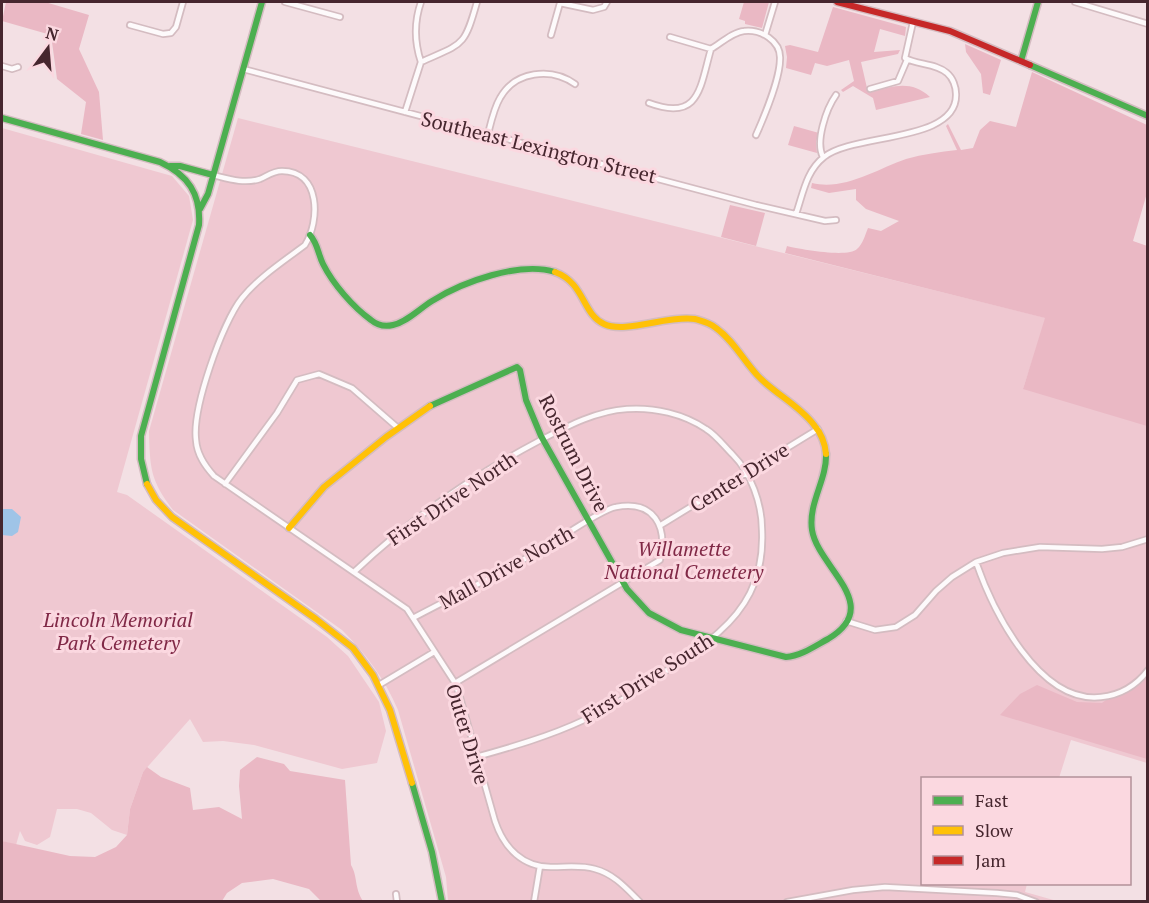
<svg xmlns="http://www.w3.org/2000/svg" width="1149" height="903" font-family="'PT Serif',serif">
<style>
.green{fill:#efc8d1}
.forest{fill:#eab8c4}
.water{fill:#9fc4e7}
.lines{fill:none;stroke-linecap:round;stroke-linejoin:round}
.street-casing{stroke:#d4bcc1;stroke-width:8}
.fast-casing{stroke:#d4bcc1;stroke-width:9}
.slow-casing{stroke:#d4bcc1;stroke-width:9}
.jam-casing{stroke:#d4bcc1;stroke-width:9}
.street{stroke:#fdfafb;stroke-width:4.5}
.fast{stroke:#4caf50;stroke-width:6}
.slow{stroke:#ffc107;stroke-width:6}
.jam{stroke:#c62828;stroke-width:6}
.labels{text-anchor:middle;dominant-baseline:central;stroke-width:6;stroke-linejoin:round;paint-order:stroke}
.street-label{font-size:20px;fill:#46262e;stroke:#fbd8e0}
.park-label{font-size:20px;font-style:italic;fill:#802846;stroke:#fbd8e0}
</style>
<rect width="100%" height="100%" fill="#f3e0e4"/>
<path class="green" d="M238,118L1046,318L1023,389L1115,236L1147,246V763L1071,740L1059,778H922V884H1027L1025,892L1057,901H448L446,877L398,710C385,679 366,654 342,630L173,510C150,480 150,468 149,431Z
M2,128L172,176L189,196L193,220L117,492L127,495L327,637L348,656L379,702L386,731L377,763L342,769L254,745L223,741L203,742L190,719L143,772L130,809L127,835L112,830L91,813L77,809H57L50,837L37,845L25,841L20,831L16,845L2,841Z"/>
<path class="forest" d="M6,2H45L89,15L79,49L99,92L103,140L81,134L86,102L57,79L51,35L2,21Z
M744,2H769L762,28L745,24V21L739,19Z
M833,7L906,27L905,36L880,29L874,52L900,50L898,54L861,62L867,88L873,91C894,86 912,80 930,97L876,110L873,98L853,86L843,92L841,90L854,81L849,60L827,66L815,63L811,75L786,68L787,57L785,46L790,45L818,52Z
M965,44L1001,60L990,95L983,93L981,74L966,52Z
M1032,72L1147,125V193L1133,241L1147,246V426L1023,389L1045,318L785,253L787,246C799,249 848,258 857,249C863,244 865,235 868,228L881,231L899,221L866,209L856,200V189L829,193L811,188L812,183C844,191 877,169 906,159C923,154 940,152 957,150L946,126L948,124L961,150L973,148L980,130L990,121L1016,127Z
M794,126L819,133L816,142L817,153L788,145Z
M730,205L765,213L756,246L721,237Z
M1147,669V759L1000,715L1020,694L1037,685L1077,702L1102,703Z
M257,757L284,764L290,771L345,780L351,865C358,877 354,887 363,901H321L309,889L273,879L242,883L227,893L222,901H2V841L70,856L95,857L116,847L127,835L130,809L143,772L147,767L161,777L190,788L193,810L219,807L242,819L239,786L240,770Z"/>
<path class="water" d="M2,509H12L21,517L18,532L12,536L2,535Z"/>
<g class="lines">
<defs>
<path id="street" d="M285,2L340,17
M1075,2L1148,24
M560,3L593,10L604,7L607,2
M130,25L163,34L171,33L176,27L183,2
M551,35L560,3
M765,35L775,2
M670,37L711,49
M421,62C414,41 414,22 421,2
M2,66L12,69L18,67
M243,69L756,205L825,221L836,220
M870,89L898,81L907,60
M649,103C700,122 700,87 711,49C721,43 733,32 744,31C761,29 781,41 780,59C780,78 764,117 756,135
M405,112L421,62C463,43 464,48 477,2
M488,134C491,122 494,108 500,98C515,71 551,67 575,84
M823,157C815,142 826,109 836,95
M213,175C229,179 244,184 260,179C267,176 273,171 282,171C321,171 320,221 305,245C284,261 259,277 242,298C222,323 192,409 196,440C197,455 205,466 214,476L407,609L455,683L460,697L495,821C504,848 523,868 553,867C567,867 581,865 595,869C614,874 626,888 640,902
M796,214C803,194 806,171 824,157C853,133 958,143 956,94C956,87 953,78 947,73C936,63 917,65 905,58L913,22
M225,484L277,413L297,380L319,374L352,388L398,428
M661,525L818,429
M976,562C993,611 1039,704 1101,697C1120,695 1136,686 1148,670
M354,572C408,521 471,477 537,442C566,427 595,411 627,409C654,407 684,414 706,429C716,435 724,446 733,455C751,473 762,504 762,530C763,551 760,573 750,593C734,625 704,645 675,665C646,684 616,705 584,720C550,736 512,747 476,757
M413,618C457,595 501,573 544,548C559,539 602,509 616,507C654,500 668,526 660,560L455,683
M846,621L875,630L896,627L915,615L936,591L952,577L976,562L1003,553L1040,547L1102,549L1122,547L1148,539
M379,685L434,652
M396,894L397,902
M534,902L540,866
M787,902L853,890L885,887L997,893L1017,895L1036,902"/>
<path id="fast" d="M1021,61L1038,2
M1030,65L1148,116
M2,118L160,162C188,175 201,194 199,225L141,436V459L147,484
M170,166H180L213,175
M200,209L208,194L262,2
M310,235C318,244 318,254 323,264C333,284 353,307 371,320C377,325 385,327 393,325C407,322 419,309 432,301C462,282 520,261 555,272
M430,406L517,367L520,370L526,400L541,436L627,589L649,613L681,630L786,657C801,656 815,646 828,639C885,605 818,568 812,530C808,503 827,480 826,454
M412,783L432,852L442,902"/>
<path id="slow" d="M555,272C585,283 582,314 604,324C625,334 668,315 695,319C702,321 710,323 716,328C733,340 744,361 758,376C775,394 799,405 814,425C821,433 825,443 826,454
M147,484L156,500L172,517L316,619L353,648L373,675L390,710L412,783
M289,528L324,487L386,437L430,406"/>
<path id="jam" d="M837,2L950,31L1030,65"/>
</defs>
<use href="#street" class="street-casing"/>
<use href="#fast" class="fast-casing"/>
<use href="#slow" class="slow-casing"/>
<use href="#jam" class="jam-casing"/>
<use href="#street" class="street"/>
<use href="#fast" class="fast"/>
<use href="#slow" class="slow"/>
<use href="#jam" class="jam"/>
</g>
<g class="labels">
<g class="street-label">
<text transform="translate(539 147) rotate(14)">Southeast Lexington Street</text>
<text transform="translate(574 453) rotate(63)">Rostrum Drive</text>
<text transform="translate(739 477) rotate(-32)">Center Drive</text>
<text transform="translate(452 498) rotate(-34)">First Drive North</text>
<text transform="translate(506 567) rotate(-29)">Mall Drive North</text>
<text transform="translate(647 678) rotate(-32)">First Drive South</text>
<text transform="translate(468 734) rotate(73)">Outer Drive</text>
</g>
<g class="park-label">
<text x="684" y="548">Willamette<tspan x="684" dy="23">National Cemetery</tspan></text>
<text x="118" y="619">Lincoln Memorial<tspan x="118" dy="23">Park Cemetery</tspan></text>
</g>
</g>
<rect width="1149" height="903" fill="none" stroke="#46262e" stroke-width="6"/>
<rect x="921" y="777" width="210" height="108" fill="#fbd8e0" stroke="#b39199" stroke-width="1.5"/>
<rect x="933" y="796" width="30" height="9" fill="#4caf50" stroke="#b39199" stroke-width="1.5"/>
<text x="975" y="807" font-size="18" fill="#46262e">Fast</text>
<rect x="933" y="826" width="30" height="9" fill="#ffc107" stroke="#b39199" stroke-width="1.5"/>
<text x="975" y="837" font-size="18" fill="#46262e">Slow</text>
<rect x="933" y="856" width="30" height="9" fill="#c62828" stroke="#b39199" stroke-width="1.5"/>
<text x="975" y="867" font-size="18" fill="#46262e">Jam</text>
<g transform="translate(48 48) rotate(16)" stroke="#fbd8e0" stroke-width="4.5" paint-order="stroke">
<path d="M0-4.5L10 22L0 15L-10 22Z" fill="#46262e"/>
<text y="-9" font-size="16" font-weight="bold" text-anchor="middle" fill="#46262e">N</text>
</g>
</svg>
